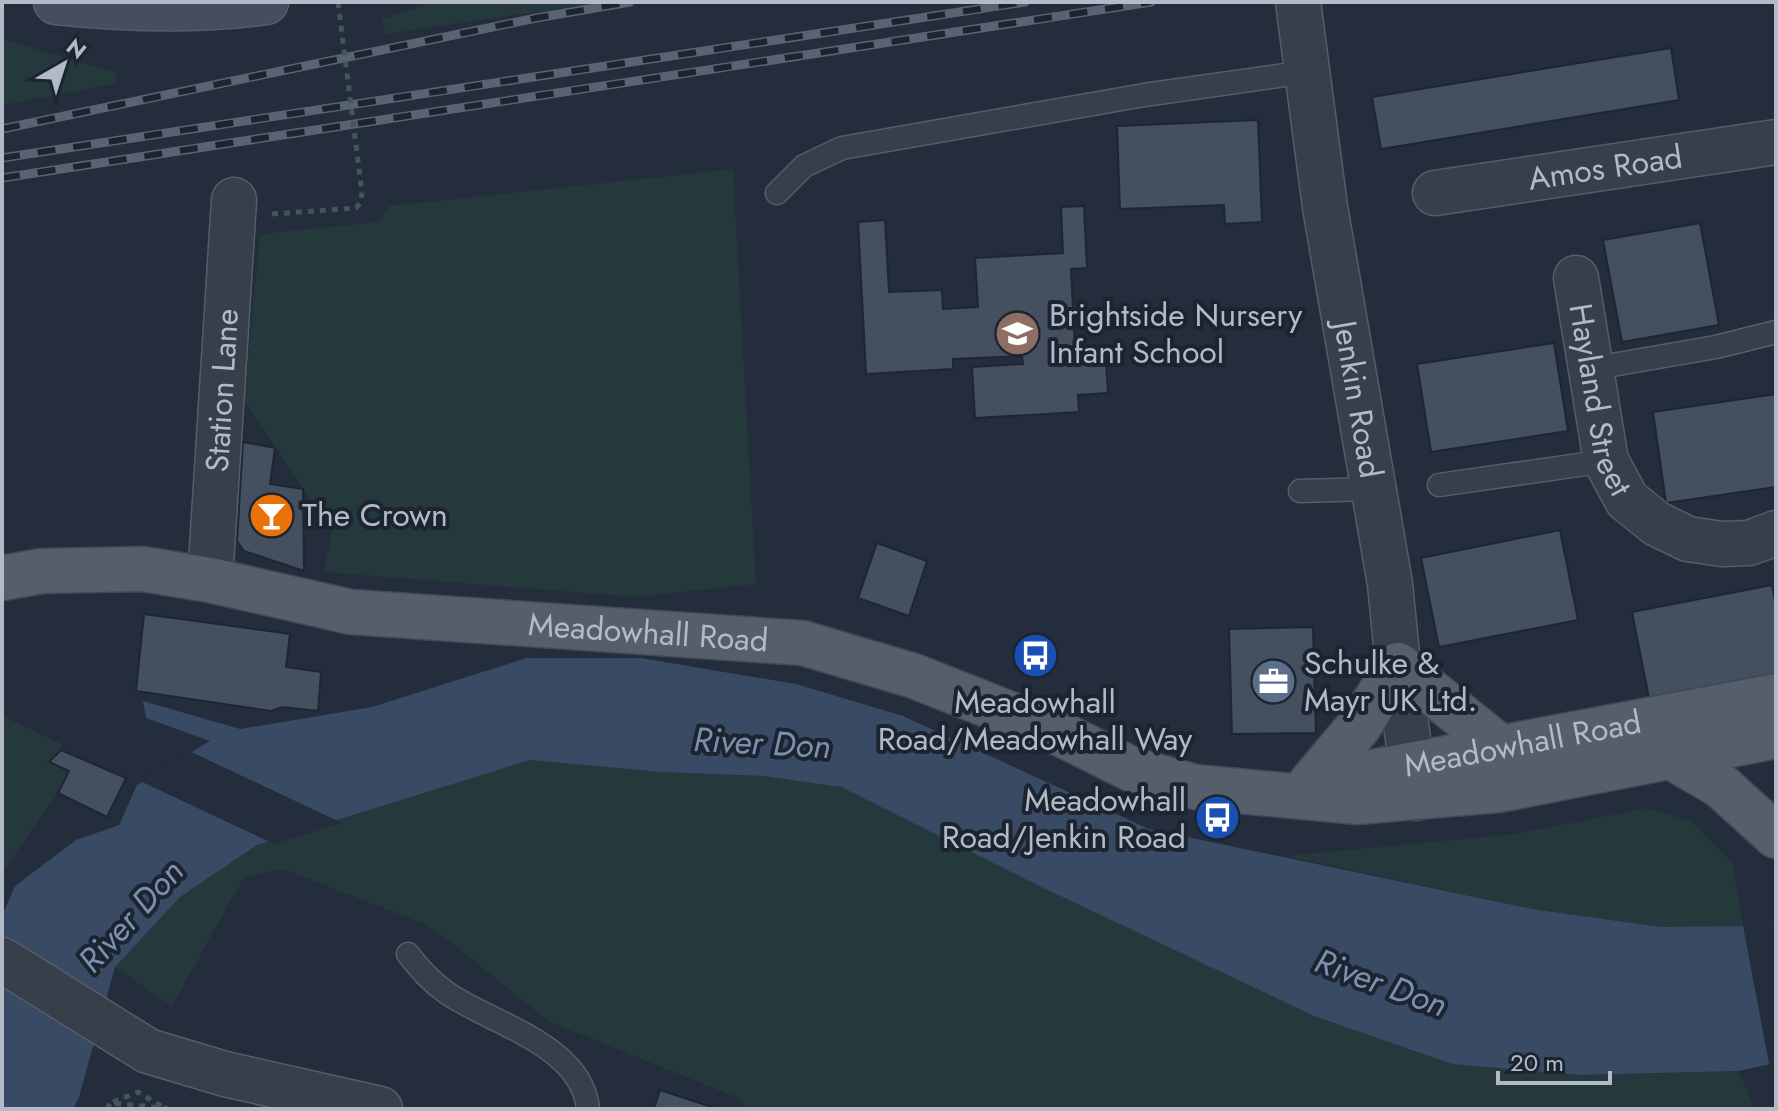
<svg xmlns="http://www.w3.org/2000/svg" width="1778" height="1111" font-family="Jost,sans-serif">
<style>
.green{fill:#25393c}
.water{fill:#384a64}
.pier{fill:#232d3b}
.building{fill:#445060;stroke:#1e2632;stroke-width:2}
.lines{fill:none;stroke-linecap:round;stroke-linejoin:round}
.service-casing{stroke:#555d69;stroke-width:25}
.minor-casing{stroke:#555d69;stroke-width:47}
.tertiary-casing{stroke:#555d69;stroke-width:47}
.secondary-casing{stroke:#555d69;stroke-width:47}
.primary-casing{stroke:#404854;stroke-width:47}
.path{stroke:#435659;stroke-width:5;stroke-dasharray:6 6;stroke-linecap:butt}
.service{stroke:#373f4b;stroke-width:22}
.minor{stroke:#373f4b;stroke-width:44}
.tertiary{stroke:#373f4b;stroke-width:44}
.secondary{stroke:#454e5e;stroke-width:44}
.primary{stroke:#555e6b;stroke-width:44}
.rail-casing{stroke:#596372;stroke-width:9}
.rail{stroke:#1c2430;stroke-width:6;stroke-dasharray:18;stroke-linecap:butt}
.path-bridge{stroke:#435659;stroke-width:5;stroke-dasharray:6 6;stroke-linecap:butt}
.labels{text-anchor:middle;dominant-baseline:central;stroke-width:8;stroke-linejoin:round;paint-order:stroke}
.street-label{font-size:32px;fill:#b2bac7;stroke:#1c2430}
.poi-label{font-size:32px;fill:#b2bac7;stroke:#1c2430;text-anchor:start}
.water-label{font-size:34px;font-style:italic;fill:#7a90ae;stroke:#1c2430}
</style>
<rect width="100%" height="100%" fill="#232d3b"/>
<path class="green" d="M436,2H608L385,34L382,19Z
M2,39L116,72L115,84L2,105Z
M733,169L756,584L636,597L324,572L332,531L244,400L260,234L378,222L389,206Z
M2,716L62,744L61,750L50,762L69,771L58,793L2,873Z
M530,760L661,772L763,776L841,787L1033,883L1314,1016L1452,1064L1579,1075L1738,1071L1755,1109H747L738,1098L548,1021L441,934L422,923L283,869L244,877L172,1006L115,967L180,897L257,845Z
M1648,808L1693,822L1733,864L1743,926L1661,927L1532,909L1286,856L1515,834Z"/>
<path class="water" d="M527,658H641L796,684L903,716L1149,829L1532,909L1661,927L1743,926L1776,920V1063L1738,1071L1579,1075L1452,1064L1314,1016L1033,883L841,787L763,776L661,772L530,760L257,845L180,897L115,967L79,1097L73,1109H2V916L15,886L76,840L119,825L137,785L210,741L146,718L143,701L240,729L372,707Z"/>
<path class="pier" d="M187,750L342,823L274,844L138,780Z
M1776,920V1068L1770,1069L1743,926Z"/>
<path class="building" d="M1671,48L1679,100L1381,149L1372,97Z
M1258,120L1262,222L1225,224L1224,205L1120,209L1117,126Z
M1084,206L1087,268L1071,269L1075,348L1105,346L1108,393L1078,395L1079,412L975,418L972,367L1023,364L1022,356L953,359V369L866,374L858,222L885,220L889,292L942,290L943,309L978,307L975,258L1063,253L1061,207Z
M1700,223L1719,325L1622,342L1603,240Z
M1554,343L1568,431L1431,452L1417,364Z
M1776,394V487L1666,503L1653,412Z
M243,442L275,448L270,484L303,489L304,571L244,551L237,541Z
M1560,530L1578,620L1439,647L1421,558Z
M877,543L927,561L909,616L858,598Z
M1772,585L1776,607V674L1649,698L1632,612Z
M144,614L290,634L286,667L321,672L318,711L282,707L271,711L136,691Z
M1313,627L1316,733L1232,734L1229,629Z
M61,750L126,778L107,817L58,793L69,771L49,762Z
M660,1090L718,1109H654Z"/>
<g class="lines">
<defs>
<path id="service" d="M777,193L804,166L842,148L1144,95L1306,72
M1589,369L1716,347L1776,332
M1439,485L1606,461
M1300,491L1373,489
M408,954C420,969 431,982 447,993C492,1024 582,1045 588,1109"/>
<g id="minor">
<path id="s1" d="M1435,193L1776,142"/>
<path id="s2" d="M1576,278L1606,461L1627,500L1657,524L1688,539L1722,544L1749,543L1776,533"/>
<path id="s3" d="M210,580L234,200"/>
</g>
<g id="tertiary">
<path id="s4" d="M1298,2L1325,207L1390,584L1398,665L1416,798"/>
<path d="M2,960L148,1051L225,1074L380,1109"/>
</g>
<path id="secondary" d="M56,2C125,9 197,12 266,2"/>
<g id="primary">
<path id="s5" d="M2,578L42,571L143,569L210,580L351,612L803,643L914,676L1063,735L1131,769L1195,787L1357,802L1499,790L1776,736"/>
<path d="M1673,758L1721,786L1776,836"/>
<path id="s6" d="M1324,781L1776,696"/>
<path d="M1310,784L1359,726L1398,665L1501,748"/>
</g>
</defs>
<use href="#service" class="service-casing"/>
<use href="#minor" class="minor-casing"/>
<use href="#tertiary" class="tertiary-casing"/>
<use href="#secondary" class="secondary-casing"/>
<use href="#primary" class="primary-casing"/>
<path class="path" d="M272,214L356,208L360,203L362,193
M113,1102L138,1092L164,1108
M107,1109L110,1103L173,1109"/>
<use href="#service" class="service"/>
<use href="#minor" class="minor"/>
<use href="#tertiary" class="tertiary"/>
<use href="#secondary" class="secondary"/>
<use href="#primary" class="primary"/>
<defs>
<path id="rail" d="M2,129L536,18L630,2
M2,158L1025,2
M2,178L1151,2"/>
</defs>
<use href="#rail" class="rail-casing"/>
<use href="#rail" class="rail"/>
<path class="path-bridge" d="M338,2L362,193"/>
</g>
<defs>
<symbol id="school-disc" viewBox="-11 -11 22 22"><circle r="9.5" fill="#8d6e63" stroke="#1c2430"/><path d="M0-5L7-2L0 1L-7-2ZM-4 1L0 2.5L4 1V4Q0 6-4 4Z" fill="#fff"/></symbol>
<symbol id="bar-disc" viewBox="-11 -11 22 22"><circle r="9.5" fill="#e8710a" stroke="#1c2430"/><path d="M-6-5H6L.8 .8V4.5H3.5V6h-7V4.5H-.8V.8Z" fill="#fff"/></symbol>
<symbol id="bus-disc" viewBox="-11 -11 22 22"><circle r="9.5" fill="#1a4fb4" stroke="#1c2430"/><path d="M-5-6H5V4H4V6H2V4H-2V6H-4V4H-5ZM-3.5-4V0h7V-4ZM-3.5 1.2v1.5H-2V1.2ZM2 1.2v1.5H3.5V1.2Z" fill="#fff"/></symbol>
<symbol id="office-disc" viewBox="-11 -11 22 22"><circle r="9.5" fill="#5c6f8a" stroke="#1c2430"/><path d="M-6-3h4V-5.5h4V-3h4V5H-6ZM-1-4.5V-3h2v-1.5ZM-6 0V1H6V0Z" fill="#fff"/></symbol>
</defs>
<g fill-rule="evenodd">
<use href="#school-disc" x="992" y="308" width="51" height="51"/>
<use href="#bar-disc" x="246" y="490" width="51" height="51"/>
<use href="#bus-disc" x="1010" y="630" width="51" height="51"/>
<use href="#office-disc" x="1248" y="656" width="51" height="51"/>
<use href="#bus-disc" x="1192" y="792" width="51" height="51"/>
</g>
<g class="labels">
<g class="street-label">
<text stroke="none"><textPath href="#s1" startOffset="172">Amos Road</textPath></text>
<text stroke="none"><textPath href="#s3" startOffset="190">Station Lane</textPath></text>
<text stroke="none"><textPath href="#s2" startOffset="124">Hayland Street</textPath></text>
<text stroke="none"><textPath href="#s4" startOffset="402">Jenkin Road</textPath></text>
<text stroke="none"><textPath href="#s5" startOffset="652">Meadowhall Road</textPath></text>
<text stroke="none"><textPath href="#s6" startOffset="202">Meadowhall Road</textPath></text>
</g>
<g class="poi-label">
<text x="1049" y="315">Brightside Nursery<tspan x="1049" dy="37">Infant School</tspan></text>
<text x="302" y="515">The Crown</text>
<text x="1304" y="663">Schulke &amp;<tspan x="1304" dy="37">Mayr UK Ltd.</tspan></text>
<text x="1035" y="702" text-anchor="middle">Meadowhall<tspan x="1035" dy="37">Road/Meadowhall Way</tspan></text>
<text x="1186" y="800" text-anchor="end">Meadowhall<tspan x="1186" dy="37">Road/Jenkin Road</tspan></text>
</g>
<g class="water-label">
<text transform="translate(762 743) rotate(3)">River Don</text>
<text transform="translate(131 916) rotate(-48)">River Don</text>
<text transform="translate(1381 983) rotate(20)">River Don</text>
</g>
</g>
<rect width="1778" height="1111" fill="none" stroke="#b2bac7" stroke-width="8"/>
<g transform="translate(64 64) rotate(39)" stroke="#1c2430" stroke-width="6" paint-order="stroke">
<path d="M0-6L14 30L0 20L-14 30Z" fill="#b2bac7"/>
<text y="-12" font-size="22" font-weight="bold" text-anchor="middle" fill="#b2bac7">N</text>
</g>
<path d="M1498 1071v12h112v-12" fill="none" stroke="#b2bac7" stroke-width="4"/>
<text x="1510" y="1071" font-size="24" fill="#b2bac7" stroke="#1c2430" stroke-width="6" paint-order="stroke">20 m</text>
</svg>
